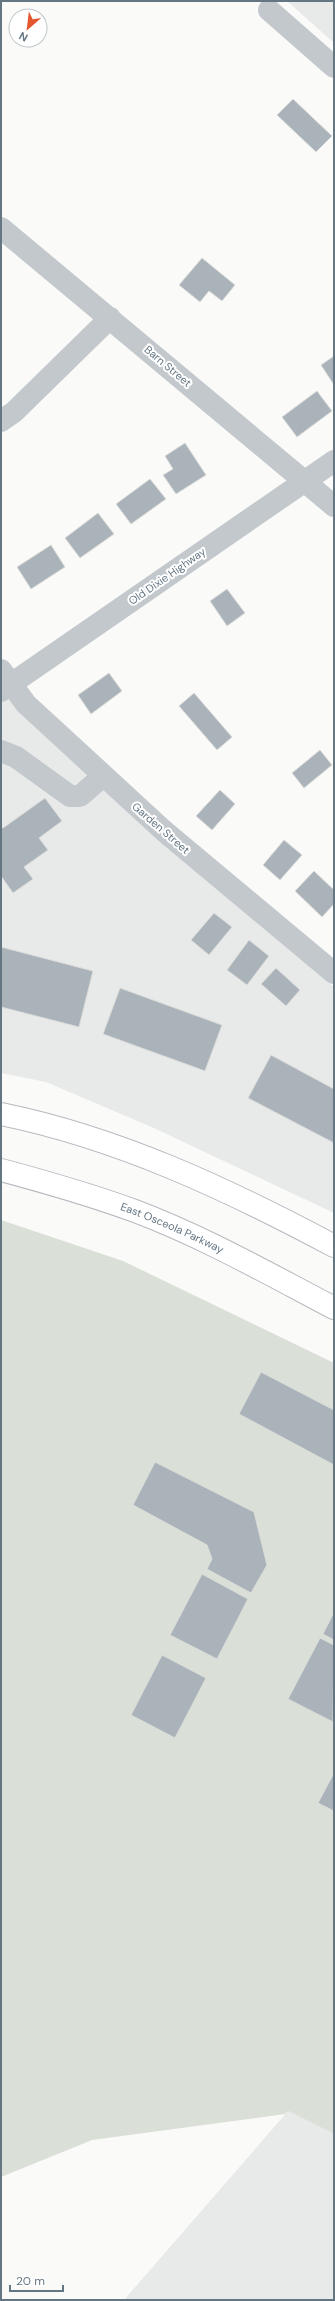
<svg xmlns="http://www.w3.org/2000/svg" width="335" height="2301" font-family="'DM Sans',sans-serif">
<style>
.built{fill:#e8e9e9}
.green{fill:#dadfd7}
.building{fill:#aab3b9;stroke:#dcdcda}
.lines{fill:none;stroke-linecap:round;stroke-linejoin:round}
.major-casing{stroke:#b5babe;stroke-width:24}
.minor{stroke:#c3c8cc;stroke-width:22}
.major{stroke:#fff;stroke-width:22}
.labels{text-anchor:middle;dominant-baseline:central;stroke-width:4;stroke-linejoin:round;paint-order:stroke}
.street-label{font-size:11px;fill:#657683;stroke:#fff}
</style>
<rect width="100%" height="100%" fill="#fafaf8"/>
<path class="built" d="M287,1H334V43Z
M8,698L158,840L334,987V1213L156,1129L46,1082L1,1073V702Z
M288,2111L334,2134V2300H124Z"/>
<path class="green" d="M1,1220L123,1261L334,1363V2134L288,2111L285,2114L92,2140L1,2177Z"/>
<path class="building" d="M293,99L332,136L316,152L277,115Z
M202,258L235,285L222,301L209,291L200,302L179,285Z
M334,356V385L321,365Z
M317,391L332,411L297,437L282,417Z
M185,443L206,475L176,494L163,475L173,469L165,456Z
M150,479L166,499L131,524L116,504Z
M98,513L114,534L80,558L65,538Z
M51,545L65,567L31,589L17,567Z
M227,589L245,613L227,626L210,601Z
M109,673L122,691L91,714L78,695Z
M194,693L232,737L217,750L179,706Z
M320,750L332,765L304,788L292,773Z
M220,790L235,804L212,830L196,816Z
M45,798L62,821L39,838L48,850L24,867L33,879L13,893L1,876V826L3,828Z
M284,840L302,855L280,880L263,865Z
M314,871L334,890V904L322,917L295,891Z
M214,913L232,927L209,955L191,940Z
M249,940L269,956L247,985L227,970Z
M1,947L93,971L79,1027L1,1007Z
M276,968L300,990L286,1006L261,984Z
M120,988L222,1025L205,1071L103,1034Z
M271,1055L334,1089V1143L248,1098Z
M261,1372L334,1410V1465L239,1414Z
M155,1462L254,1512L267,1565L251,1593L207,1569L212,1559L207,1545L133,1505Z
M202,1574L248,1599L217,1659L170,1635Z
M334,1612V1640L323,1634Z
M320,1638L334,1645L333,1722L288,1699Z
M162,1655L206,1678L175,1738L131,1715Z
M334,1773V1811L318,1803Z"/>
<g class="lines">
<defs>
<g id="major">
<path d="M1,1114C119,1138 229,1190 334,1246"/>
<path id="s1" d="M1,1170C46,1182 91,1195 135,1211C204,1237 269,1274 334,1308"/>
</g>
</defs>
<use href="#major" class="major-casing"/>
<path class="minor" d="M269,10L334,67
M1,228L334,506
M1,421L14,412L110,318
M1,670L26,704L164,831L334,973
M1,691L334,461
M1,751L16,757L70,796H80L103,776"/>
<use href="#major" class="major"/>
</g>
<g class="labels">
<g class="street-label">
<text transform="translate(168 366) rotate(40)">Barn Street</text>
<text transform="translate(167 576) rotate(-35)">Old Dixie Highway</text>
<text transform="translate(161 828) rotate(41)">Garden Street</text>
<text stroke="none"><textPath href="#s1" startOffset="181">East Osceola Parkway</textPath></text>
</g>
</g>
<rect width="335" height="2301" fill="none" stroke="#657683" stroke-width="4"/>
<g transform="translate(28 28) rotate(208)"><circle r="19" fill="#ffffff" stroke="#c1c8cd"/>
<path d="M0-3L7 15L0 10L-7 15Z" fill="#e4572e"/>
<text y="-6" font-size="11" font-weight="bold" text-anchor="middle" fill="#657683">N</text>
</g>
<path d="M10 2285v6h53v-6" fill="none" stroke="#657683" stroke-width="2"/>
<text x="16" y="2285" font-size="12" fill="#657683" stroke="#ffffff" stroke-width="3" paint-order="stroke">20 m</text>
</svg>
